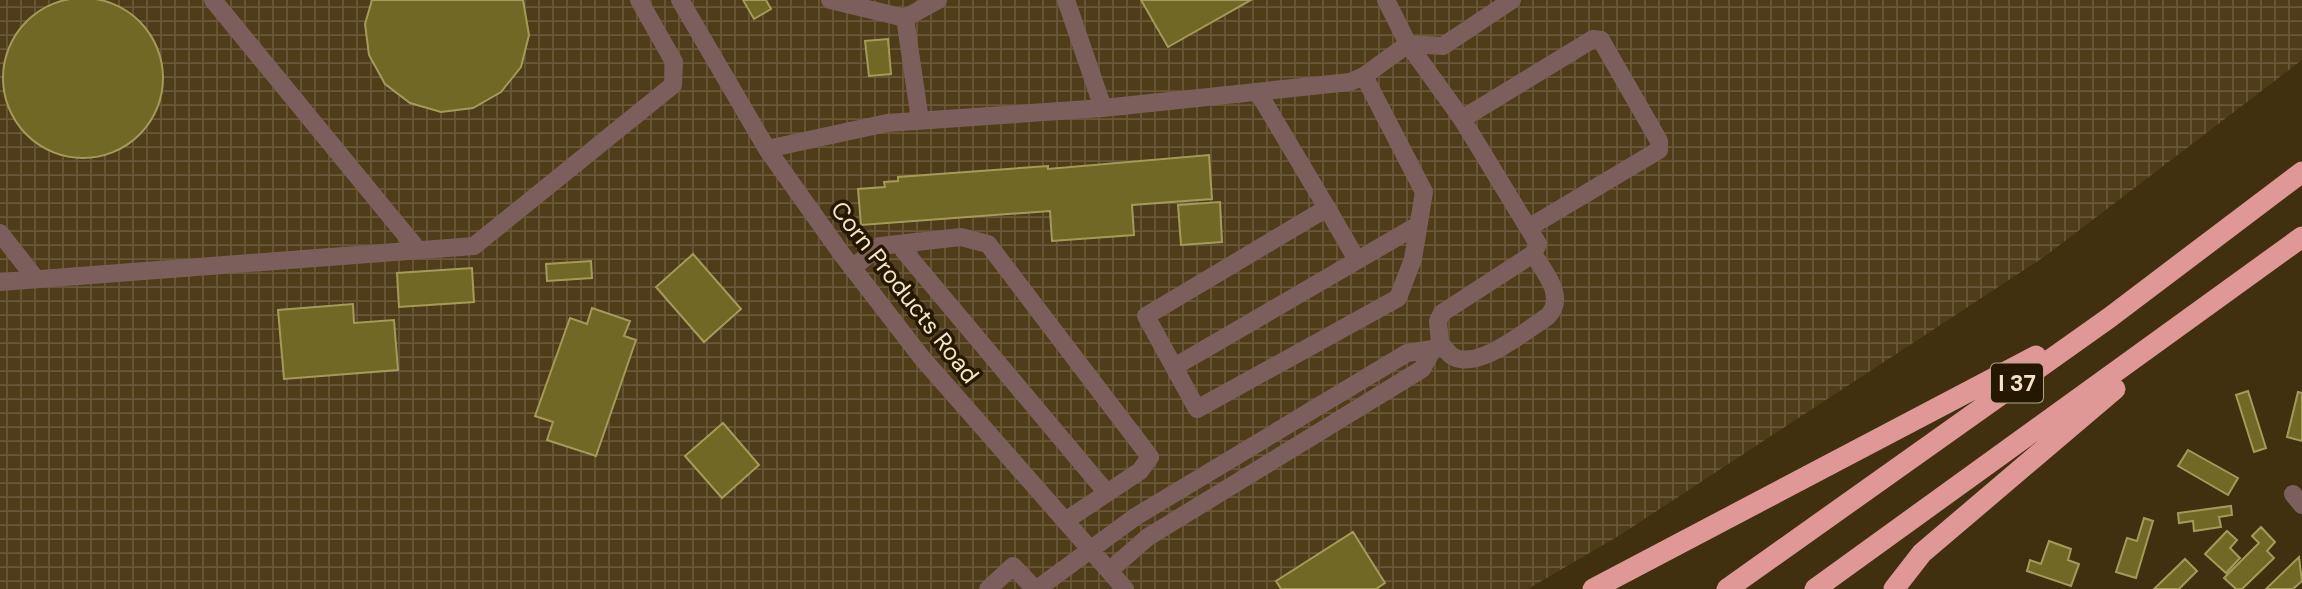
<svg xmlns="http://www.w3.org/2000/svg" width="2302" height="589" font-family="'DM Sans',sans-serif">
<style>
.industrial{fill:url(#industrial-grid)}
.building{fill:#716826;stroke:#a49b5a;stroke-width:2}
.lines{fill:none;stroke-linecap:round;stroke-linejoin:round}
.minor{stroke:#7c5e5d;stroke-width:18}
.highway{stroke:#df9896;stroke-width:21}
.labels{text-anchor:middle;dominant-baseline:central;stroke-width:7;stroke-linejoin:round;paint-order:stroke}
.shield{fill:#251801;stroke:#b7a78b;stroke-width:2}
.shield-label{font-size:23px;font-weight:bold;fill:#f5e4c6}
.street-label{font-size:24px;fill:#f5e4c6;stroke:#251801}
</style>
<defs>
<pattern id="industrial-grid" width="8" height="8" patternUnits="userSpaceOnUse" patternTransform="scale(1.75)"><rect width="8" height="8" fill="#4f3c19"/><path d="M0 4h8M4 0v8" fill="none" stroke="#695839"/></pattern>
</defs>
<rect width="100%" height="100%" fill="#403010"/>
<path class="industrial" d="M0,0H2302V60L2044,257L1620,535L1528,589H0Z"/>
<path class="building" d="M3 78a80 80 0 1 1 160 0a80 80 0 1 1-160 0Z
M372,0H523L529,35L521,67L501,92L473,108L441,112L410,103L385,84L369,55L365,24Z
M743,0H766L771,9L754,19Z
M1141,0H1251L1168,47Z
M888,39L891,74L869,76L865,41Z
M1209,155L1212,199L1132,205L1134,235L1052,241L1050,211L861,225L858,189L885,187L884,182L898,181V177L1048,166V169Z
M1220,202L1222,242L1181,245L1178,205Z
M693,254L741,309L704,342L656,287Z
M591,261L592,278L547,281L546,264Z
M472,268L474,302L399,307L397,273Z
M353,304L354,323L394,320L398,370L284,379L278,310Z
M592,308L630,321L624,336L636,340L596,456L547,440L553,422L535,416L570,318L587,324Z
M2248,391L2266,448L2254,452L2236,395Z
M2298,392L2302,393V441L2287,437Z
M723,423L759,465L722,498L685,456Z
M2188,450L2238,478L2228,495L2178,466Z
M2231,506L2232,515L2219,517L2221,527L2194,531L2193,521L2179,523L2178,513Z
M2144,518L2153,521L2136,578L2116,572L2127,538L2137,541Z
M2261,527L2275,542L2267,551L2274,558L2242,589H2236L2224,578L2259,543L2252,536Z
M2227,531L2237,540L2230,548L2240,558L2226,573L2205,554Z
M1353,532L1385,583L1376,589H1281L1276,581Z
M2049,541L2071,549L2068,560L2079,564L2071,586L2027,571L2030,560L2041,564Z
M2299,557L2302,581L2293,589H2266Z
M2185,559L2197,571L2179,589H2154Z"/>
<g class="lines">
<path class="minor" d="M213,0L418,250
M680,0L767,149L841,253L922,358L1125,589
M830,0L905,18L938,0
M1066,0L1103,108
M905,18L920,120
M1408,44L1443,46L1512,0
M1408,44L1462,119
M1259,94L1327,208L1146,316L1197,409L1398,298L1413,259L1424,192L1364,76
M767,149L887,123L1103,108L1350,82L1364,76L1408,44L1386,0
M1327,208L1357,260
M0,233L36,279
M902,244L904,251L1107,493
M852,268L880,246L961,237L988,244L1150,457L1140,471L1065,521
M0,282L474,246L673,85L674,62L639,0
M1440,344C1444,347 1448,353 1452,356C1477,372 1526,330 1547,317C1567,298 1545,272 1533,254
M1174,367L1418,225
M2293,494L2302,505
M1109,571L1148,537L1422,369L1433,349L1440,344L1438,321L1442,313L1533,254L1538,244L1462,119L1593,39L1601,40L1659,141V150L1528,228
M988,589L1013,566L1035,589
M1037,589L1135,517L1407,353L1433,349"/>
<path class="highway" d="M1593,589L2036,356
M1727,589L2109,318L2302,172
M1815,589L2302,237
M1894,589L1922,553L2115,389"/>
</g>
<g class="labels">
<rect class="shield" x="1991" y="363.5" width="52" height="39" rx="5"/>
<g class="shield-label">
<text x="2017" y="383">I 37</text>
</g>
<g class="street-label">
<text transform="translate(905 292) rotate(52)">Corn Products Road</text>
</g>
</g>
</svg>
